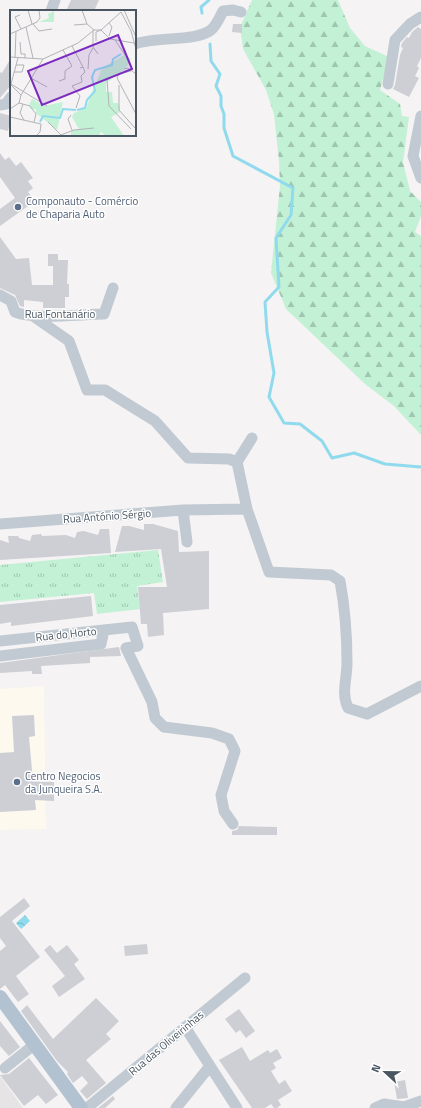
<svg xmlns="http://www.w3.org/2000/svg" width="421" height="1108" font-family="'Titillium Web',sans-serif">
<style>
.commercial{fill:#fdf9ef}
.education{fill:#e6e4e5}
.forest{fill:url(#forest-firs)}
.park{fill:url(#park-tufts)}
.water{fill:url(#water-waves)}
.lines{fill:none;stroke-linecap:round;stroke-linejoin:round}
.stream{stroke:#90daee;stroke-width:3}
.building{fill:#cdcfd5}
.minor{stroke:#c1cad2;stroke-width:11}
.major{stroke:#b3c2d1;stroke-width:14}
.service-dot{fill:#5c6f8a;stroke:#fff;stroke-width:1.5}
.labels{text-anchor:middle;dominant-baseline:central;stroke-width:3;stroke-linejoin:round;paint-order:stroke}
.service-label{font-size:11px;fill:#4e5e75;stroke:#fff;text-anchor:start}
.street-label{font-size:11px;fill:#4a5661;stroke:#fff}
.inset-river{fill:none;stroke:#90daee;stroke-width:2}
.inset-road{fill:none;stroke:#b1b4b9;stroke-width:1}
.view{fill:#7b2cbf;fill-opacity:0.15;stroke:#7b2cbf;stroke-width:2}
.inset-edge{fill:none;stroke:#4a5661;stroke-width:2}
</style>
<defs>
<pattern id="forest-firs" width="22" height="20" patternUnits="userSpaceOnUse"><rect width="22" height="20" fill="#c3f1d5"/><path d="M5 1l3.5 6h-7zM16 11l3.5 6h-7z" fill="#a0c6b0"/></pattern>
<pattern id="park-tufts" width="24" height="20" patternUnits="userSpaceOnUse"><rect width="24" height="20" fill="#c3f1d5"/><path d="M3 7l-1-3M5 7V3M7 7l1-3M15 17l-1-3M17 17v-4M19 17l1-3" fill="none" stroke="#a0c6b0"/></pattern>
<pattern id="water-waves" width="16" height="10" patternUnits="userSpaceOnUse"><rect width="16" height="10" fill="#90daee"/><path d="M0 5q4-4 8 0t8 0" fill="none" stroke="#78b4c4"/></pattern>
</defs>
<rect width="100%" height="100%" fill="#f5f3f3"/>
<path class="commercial" d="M44,686L46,829L0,830V689Z"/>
<path class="education" d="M0,1076L23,1108H0Z"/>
<path class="forest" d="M252,0H338L350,28L365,46L389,57L380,90L400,104L402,116L409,117L403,162L410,191L421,202V216L415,232L421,236V435L394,406L365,384L286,309L271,273L280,186L279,161L274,114L266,90L243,49L240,27Z"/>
<path class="park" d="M158,550L163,582L137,586L140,609L97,614L94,593L0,602V565Z"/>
<path class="water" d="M25,915L30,921L21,929L16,923Z"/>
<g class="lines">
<path class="stream" d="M202,13L201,7L209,0
M210,44L211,61L220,74L216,86L221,96V106L224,114V128L233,156L293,188L291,215L276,238L279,287L265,302L267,332L274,373L269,397L284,423L300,424L322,441L332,458L354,453L385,464L421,467"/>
</g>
<path class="building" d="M71,0H99L94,11H66Z
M233,24H242V33L232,32Z
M418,27L421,29V58L417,66L419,68L415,76L419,78L409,97L393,89L395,85L400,55L403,48L401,47L402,43L407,37L409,38L412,32Z
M11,58V85L0,98V72L2,73Z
M0,113L11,116L8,131L0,129Z
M0,153L5,160L9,157L16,166L21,162L33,178L28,181L33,188L28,192L35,201L0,226V209L15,198L0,177Z
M0,237L16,259L29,258L32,285H53V266H48V254H58V260H68L67,284H69V297H65V308H43V302L24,300V307L20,306L15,295L0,288Z
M144,524H153L178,531L179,552L209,551V609L163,613L164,635L148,637L147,624H141L138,587H167L161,549L115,552L122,526H129L144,530Z
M100,529H109L111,553L0,560V540L9,543L8,536H18L19,538L30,541L32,535L41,534L42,536L66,535L75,538L77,532L84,531L98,535Z
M91,596L93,616L11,626V622L0,624V605Z
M119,647L121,656L90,657V663L41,666L42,674H32V671L0,673V663Z
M34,715L35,736L29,737L33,781L54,782V801L35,800L36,810L0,812V753L14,752L12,716Z
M239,826L277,827V835H232V831L237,830Z
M24,898L30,906L12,921L40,957L16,976L29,994L18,1002L5,985L0,989V951L6,946L0,938V917Z
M147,944L148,954L125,956L124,946Z
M50,945L57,953L67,945L79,960L74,964L85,979L59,997L52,986L65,976L44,950Z
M96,998L119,1021L106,1034L111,1039L86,1060L106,1083L87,1099L80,1091L88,1083L82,1076L73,1083L67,1074L68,1072L57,1061L21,1011L27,1005L53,1039Z
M239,1009L255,1031L246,1038L240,1030L236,1033L225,1019Z
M0,1021L20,1047L9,1056L0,1046Z
M242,1047L250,1061L268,1050L270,1053L277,1049L282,1058L273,1063L276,1068L271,1071L279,1084L285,1080L292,1091L278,1100L281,1105L277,1108H274L271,1104L265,1108H252L219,1060Z
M29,1058L58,1095L46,1104L38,1095L24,1106L0,1075L9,1074Z
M405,1080L408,1098L397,1099L394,1082Z
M113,1096L115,1099L105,1108H98Z"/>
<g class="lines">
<path class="minor" d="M51,11L55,0
M135,44C157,36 195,42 211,30C216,26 220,17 223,11L233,10L241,12
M388,84L395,40L410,24L421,17
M0,105L6,104L11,97
M421,116L413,156L421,178
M0,295L11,301L15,312C32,320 83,314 104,314L113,288
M33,316L69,341L87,390H105L155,421L188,458L229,459L237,462
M247,509L237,462L252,438
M183,510L247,509L269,572L331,575L340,581C345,608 347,636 347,663C347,679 341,693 348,708L367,714L421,686
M0,524L183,510L187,542
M0,641L132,627L138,646L126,648L152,702L155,718L164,727L212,733L229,739L235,751L221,795L224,811L233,824
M0,656L101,644L104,630
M185,1027L237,1108
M5,1068L35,1044
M87,1108L245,978
M176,1108L210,1066
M375,1108L384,1104L404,1107L421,1101"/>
<path class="major" d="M0,997L81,1108"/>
</g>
<g class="service-dot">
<circle cx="18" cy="207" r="4"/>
<circle cx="17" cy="782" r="4"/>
</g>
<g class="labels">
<g class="service-label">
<text x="26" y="201">Componauto - Comércio<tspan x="26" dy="13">de Chaparia Auto</tspan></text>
<text x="25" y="776">Centro Negocios<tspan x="25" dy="13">da Junqueira S.A.</tspan></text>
</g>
<g class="street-label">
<text x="60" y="314">Rua Fontanário</text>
<text transform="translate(107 516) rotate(-4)">Rua António Sérgio</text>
<text transform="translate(66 634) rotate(-6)">Rua do Horto</text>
<text transform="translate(166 1043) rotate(-40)">Rua das Oliveirinhas</text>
</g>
</g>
<g transform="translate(10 10)">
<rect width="126" height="126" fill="#f5f3f3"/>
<path d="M22,89L34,96L53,92L47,120L26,103V99H21L19,95Z" fill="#c3f1d5"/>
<path d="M44,1V12H29L39,8L38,4ZM114,45L121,49L116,58L96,73V82H102L103,93H108L110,97V102L101,107L114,126H96L91,122L88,126H61V121L69,119L62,107L64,103L76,98L92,58Z" fill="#c3f1d5"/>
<path class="inset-river" d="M67,100L75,98L77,90L85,81L82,67L85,60L102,55L103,49L111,44M30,112L33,106L50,108L53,99L66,100"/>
<path class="inset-road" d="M18,0L22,14M72,0L77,14L84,20M114,0L126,27M10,5L5,7L11,19M23,14L29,21L42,19M64,15L77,14M16,17L23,48M83,21V37L88,44M0,24L27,12L30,8L29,0M99,26L102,17L99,13M105,30L115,45M86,31V22L91,20L100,29L124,33M10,32L11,44H15V48M62,36L73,57L70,58M0,47L33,49M5,48L6,21M78,59L79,45L83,38M114,59L118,58L126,64M121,61L109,64L107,68L126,104M4,62H12L14,55H6M21,68L37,77M97,70L99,96L121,119M49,71L55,69V61L62,56L53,40M0,74L11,85M1,74L37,96M1,74L8,48M109,75V100L125,118M9,93L20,96L26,104L24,112M13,94L10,103L14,110M66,98L70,86L62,76L72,72L71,66L75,62L73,57M0,99L9,93L11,85L33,49L68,33L84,20H91L111,2L121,21L126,39M61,105L58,109L62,120M0,107L31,114L30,122L26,126M38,112L51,125M48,126L64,120L84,118"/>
<path class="view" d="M108,25L122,59L32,95L18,61Z"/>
<rect width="126" height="126" class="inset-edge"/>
</g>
<g transform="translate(385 1072) rotate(292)" stroke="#ffffff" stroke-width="3" paint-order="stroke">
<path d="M0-3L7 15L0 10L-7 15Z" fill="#4a5661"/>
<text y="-6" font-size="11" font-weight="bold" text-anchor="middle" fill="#4a5661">N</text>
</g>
</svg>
